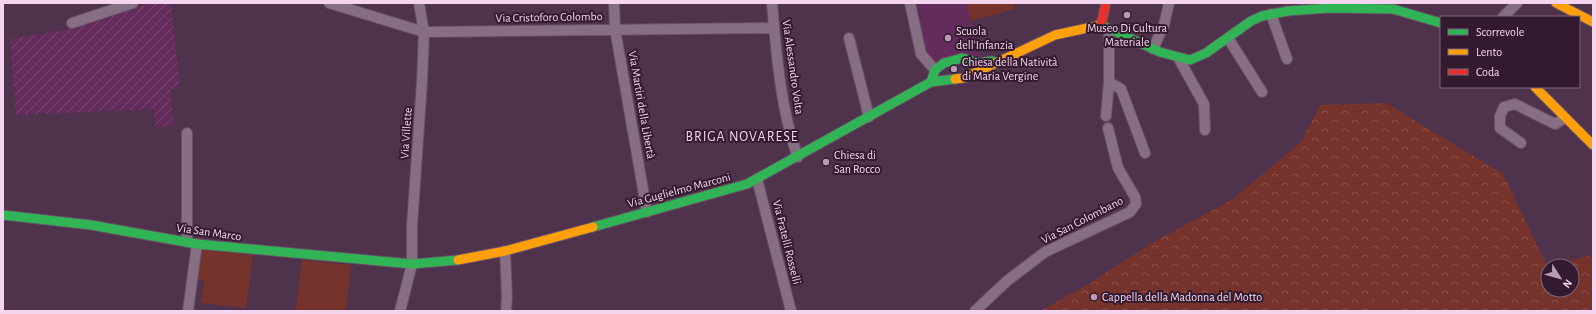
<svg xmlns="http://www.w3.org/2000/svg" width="1596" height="314" font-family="'Alegreya Sans',sans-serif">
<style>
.built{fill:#632c5d}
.industrial{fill:url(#industrial-furrows)}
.green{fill:#76332b}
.forest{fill:url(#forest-crowns)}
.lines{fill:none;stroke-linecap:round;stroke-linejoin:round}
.street-casing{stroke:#684f65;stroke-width:12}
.fast-casing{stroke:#684f65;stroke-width:11}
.slow-casing{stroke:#684f65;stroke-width:11}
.jam-casing{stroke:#684f65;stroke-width:11}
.street{stroke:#866e83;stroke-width:10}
.fast{stroke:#30b455;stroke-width:9}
.slow{stroke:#ff9f0a;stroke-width:9}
.jam{stroke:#e5322d;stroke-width:9}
.poi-dot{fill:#ba9bb6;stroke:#331b2f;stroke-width:1.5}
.labels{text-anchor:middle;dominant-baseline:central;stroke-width:4;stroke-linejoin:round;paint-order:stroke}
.street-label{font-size:12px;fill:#f4d4ef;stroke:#331b2f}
.poi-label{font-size:12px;fill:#f4d4ef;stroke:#331b2f;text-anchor:start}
.quarter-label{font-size:14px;letter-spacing:1px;fill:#f4d4ef;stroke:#331b2f}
</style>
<defs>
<pattern id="industrial-furrows" width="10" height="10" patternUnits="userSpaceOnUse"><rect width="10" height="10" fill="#632c5d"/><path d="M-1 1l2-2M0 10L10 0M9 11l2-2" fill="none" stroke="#7a4a75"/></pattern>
<pattern id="forest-crowns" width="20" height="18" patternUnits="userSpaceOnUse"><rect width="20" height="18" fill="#76332b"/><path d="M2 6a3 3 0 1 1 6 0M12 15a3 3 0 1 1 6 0" fill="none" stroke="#8a504a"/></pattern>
</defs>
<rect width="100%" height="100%" fill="#4f324c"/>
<path class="built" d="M918,3H967L979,56L932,60L925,54L917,22L922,18Z"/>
<path class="industrial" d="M151,3H171L180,88L170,89L174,126L155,127L154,109L16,115L10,39L71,29Z"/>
<path class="green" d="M967,3H1014L1015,9L970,21Z
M198,249L253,255L246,308L201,303L204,280L195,279Z
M302,260L351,265L346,311L296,310Z
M1376,295L1394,305L1393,311H1371Z"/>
<path class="forest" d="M1386,103L1503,174L1548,268V290H1572V266H1553L1590,255L1593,257V311H1393L1394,305L1376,295L1371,311H1040L1087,285L1152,243L1233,199L1301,142L1320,105Z"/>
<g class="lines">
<defs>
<path id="street" d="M329,3L424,32L774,28
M614,3L615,29L647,212
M772,3C776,51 781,113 798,157
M910,3L921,54L935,70
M1271,14L1287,59
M1503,17L1517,3
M72,23L133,3
M849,38L869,117
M1228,38L1262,92
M1153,49L1164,25L1169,3
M1179,59L1204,104L1205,130
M1109,82L1121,89L1145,153
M1106,116L1109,82V30
M1521,143L1500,128V116L1504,107L1515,104L1555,124L1565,118
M757,179L791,311
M187,242V133
M505,251L507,297L506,311
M188,311L197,244
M400,311L412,264V226L422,82L424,32L419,3
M975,311L1007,281L1045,252L1130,212L1136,204L1135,197L1118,168L1108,128"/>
<path id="fast" d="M1101,25L1160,52L1190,60L1206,53L1251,21L1262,16L1288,11L1329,8L1393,9L1441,23
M931,82L935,70L944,63L962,58L980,63L992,61
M3,215L91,225L197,244L412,264L458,260
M593,227L747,184L931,82L955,79"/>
<path id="slow" d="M1556,3L1593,22
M955,79L964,78L1055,35L1101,25
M1535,87L1593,145
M458,260L505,251L593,227"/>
<path id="jam" d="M1101,25L1106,3"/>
</defs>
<use href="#street" class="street-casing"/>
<use href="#fast" class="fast-casing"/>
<use href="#slow" class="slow-casing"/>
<use href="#jam" class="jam-casing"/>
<use href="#street" class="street"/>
<use href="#fast" class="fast"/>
<use href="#slow" class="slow"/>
<use href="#jam" class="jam"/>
</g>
<g class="poi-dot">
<circle cx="1127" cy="15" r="4"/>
<circle cx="948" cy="38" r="4"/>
<circle cx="954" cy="69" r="4"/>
<circle cx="826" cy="162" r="4"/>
<circle cx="1094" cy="297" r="4"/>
</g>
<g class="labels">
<g class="street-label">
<text transform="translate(549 17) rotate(-1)">Via Cristoforo Colombo</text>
<text transform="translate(793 67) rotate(82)">Via Alessandro Volta</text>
<text transform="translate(642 105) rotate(80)">Via Martiri della Libertà</text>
<text transform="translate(406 133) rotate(-86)">Via Villette</text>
<text transform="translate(679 190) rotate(-15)">Via Guglielmo Marconi</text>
<text transform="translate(1082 220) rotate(-27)">Via San Colombano</text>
<text transform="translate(209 232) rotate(8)">Via San Marco</text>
<text transform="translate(787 242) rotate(76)">Via Fratelli Rosselli</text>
</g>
<g class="poi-label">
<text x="1127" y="28" text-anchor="middle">Museo Di Cultura<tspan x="1127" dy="14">Materiale</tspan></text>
<text x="956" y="31">Scuola<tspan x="956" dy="14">dell'Infanzia</tspan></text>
<text x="962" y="62">Chiesa della Natività<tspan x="962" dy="14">di Maria Vergine</tspan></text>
<text x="834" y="155">Chiesa di<tspan x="834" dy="14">San Rocco</tspan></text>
<text x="1102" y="297">Cappella della Madonna del Motto</text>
</g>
<g class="quarter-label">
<text x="742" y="137">BRIGA NOVARESE</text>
</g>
</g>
<rect width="1596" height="314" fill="none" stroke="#f4d4ef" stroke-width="8"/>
<rect x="1440" y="16" width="140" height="72" fill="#331b2f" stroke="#80657c"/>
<rect x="1448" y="29" width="20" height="6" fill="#30b455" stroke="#80657c"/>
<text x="1476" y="36" font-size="12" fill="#f4d4ef">Scorrevole</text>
<rect x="1448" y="49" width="20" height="6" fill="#ff9f0a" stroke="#80657c"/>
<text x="1476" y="56" font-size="12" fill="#f4d4ef">Lento</text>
<rect x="1448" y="69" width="20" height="6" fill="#e5322d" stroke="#80657c"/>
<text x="1476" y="76" font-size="12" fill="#f4d4ef">Coda</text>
<g transform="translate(1560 278) rotate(127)"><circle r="19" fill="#331b2f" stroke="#80657c"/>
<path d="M0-3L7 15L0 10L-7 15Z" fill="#ba9bb6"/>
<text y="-6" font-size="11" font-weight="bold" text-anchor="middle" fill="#f4d4ef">N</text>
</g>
</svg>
